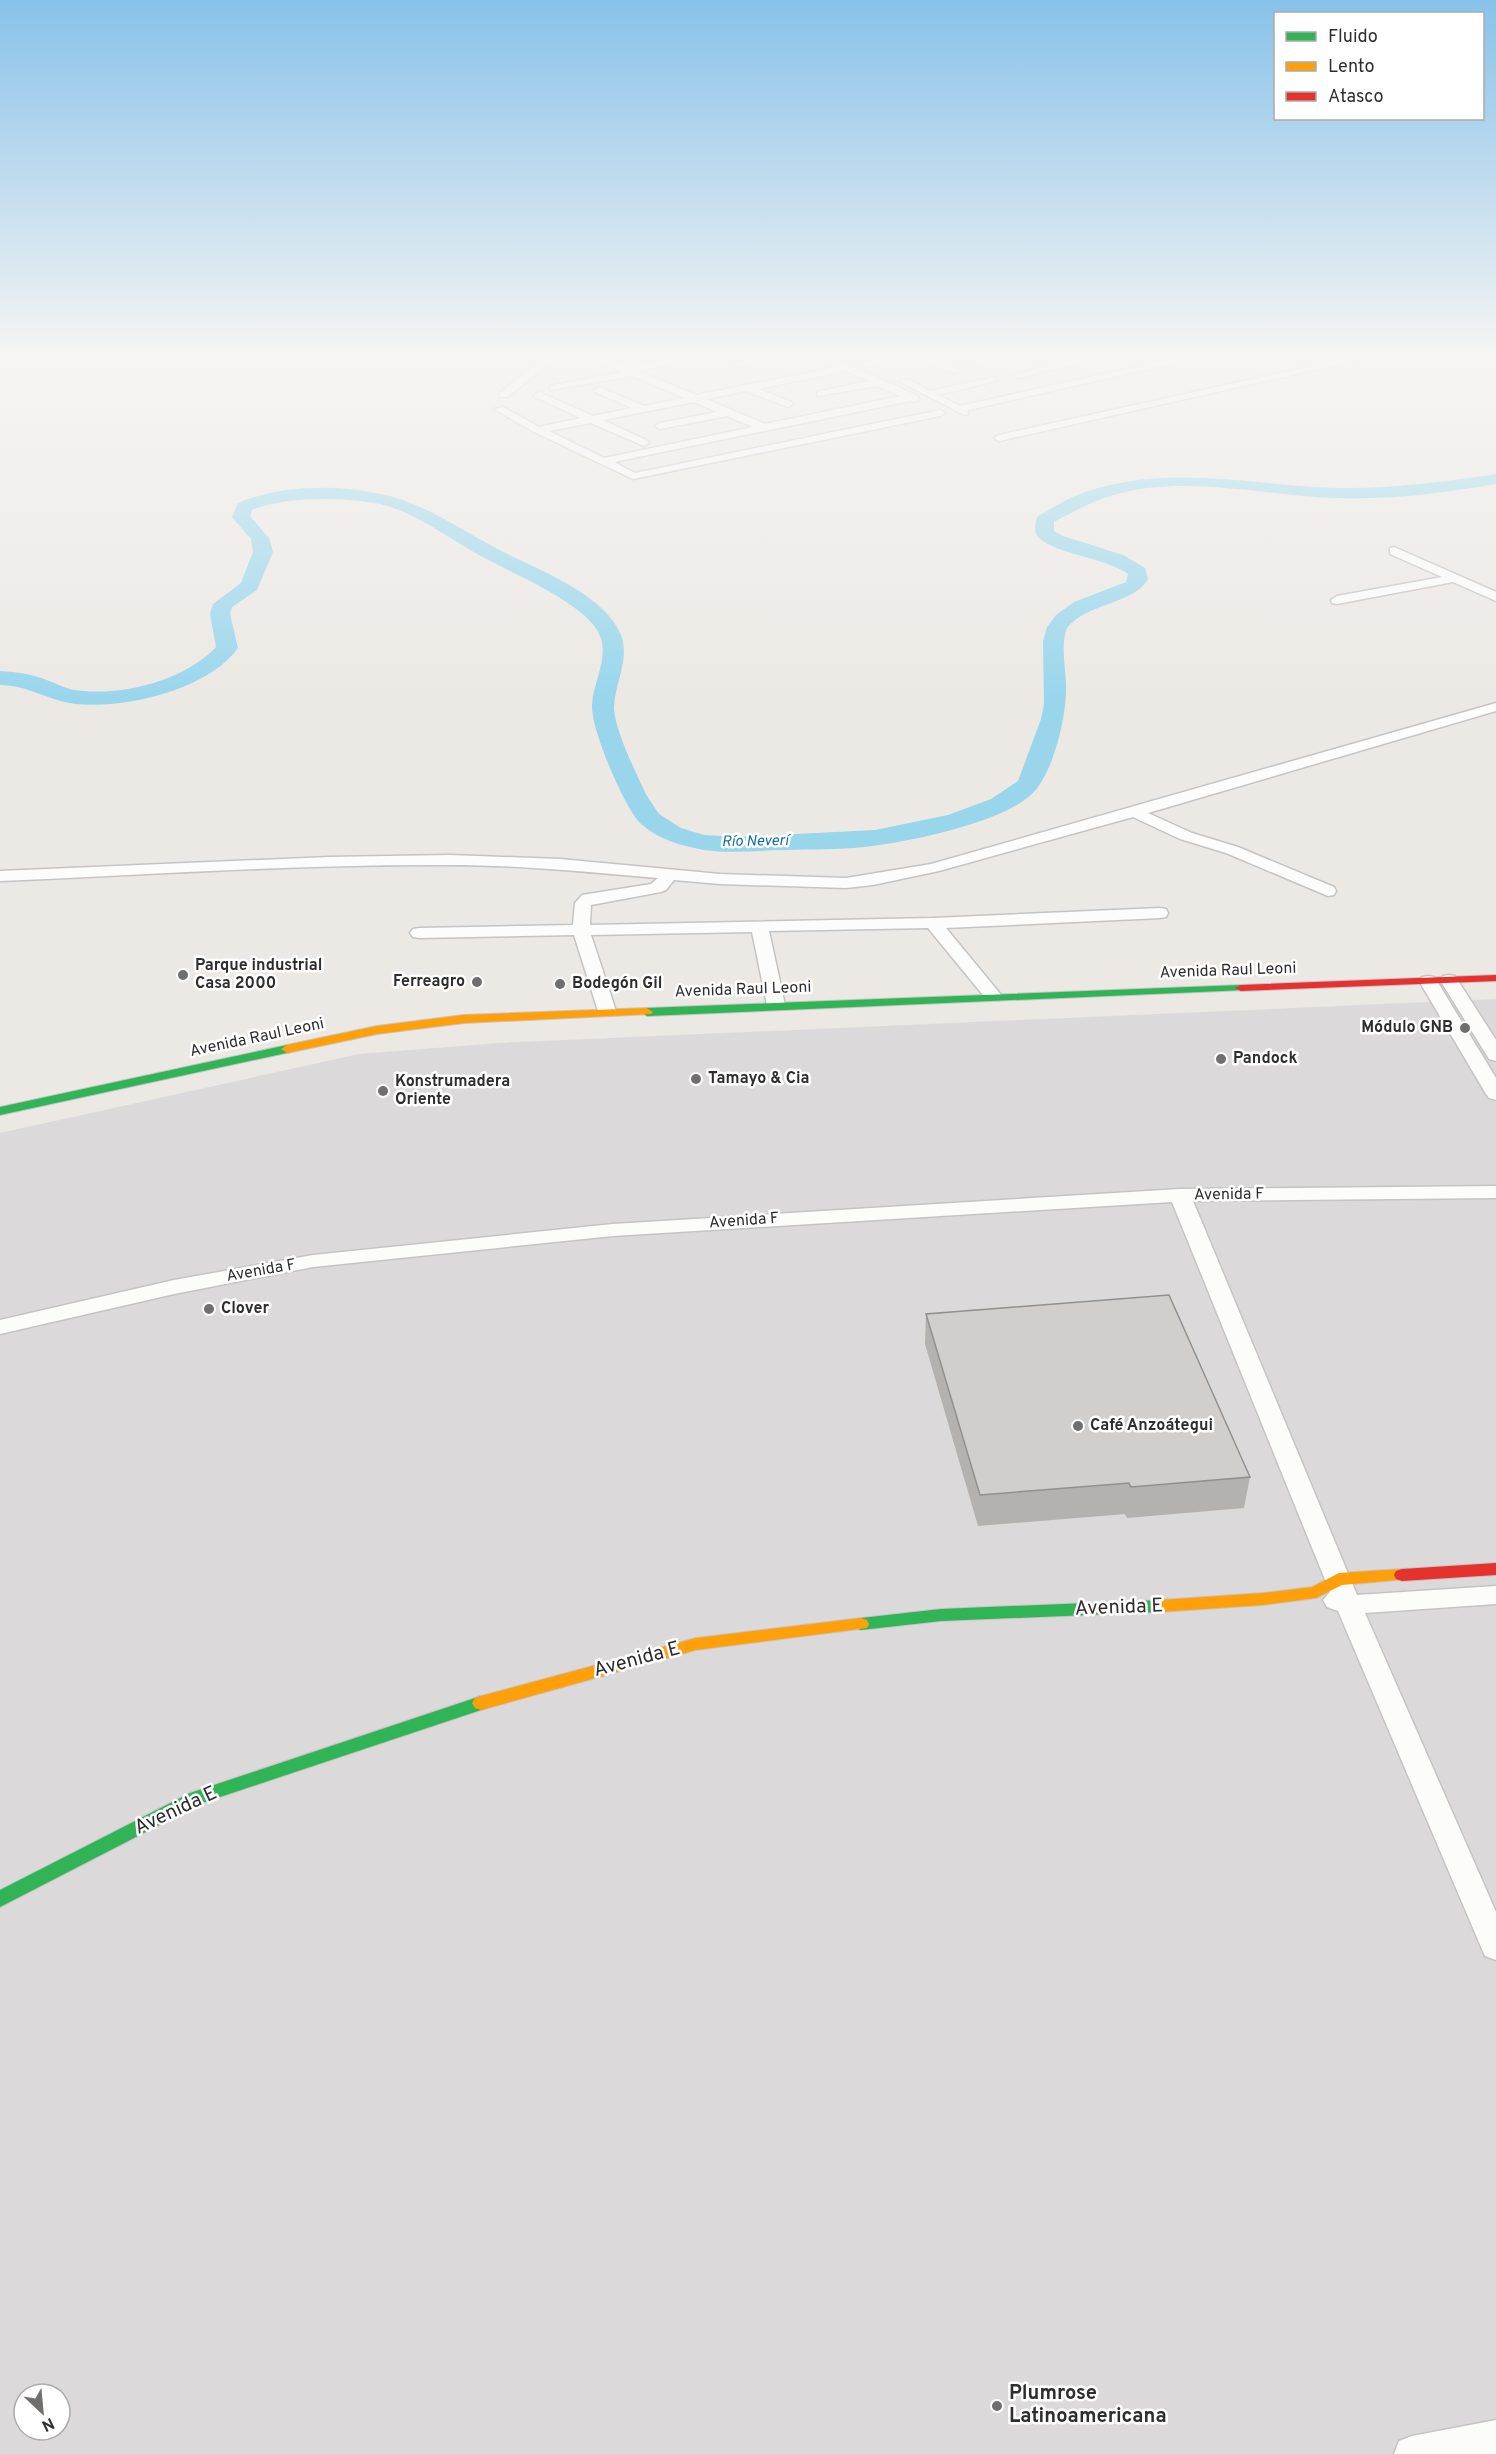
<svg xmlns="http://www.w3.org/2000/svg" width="1496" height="2454" font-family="Overpass,sans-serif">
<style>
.industrial{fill:#dcd9db;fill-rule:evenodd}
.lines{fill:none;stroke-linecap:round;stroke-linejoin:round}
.river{fill:#99d6ec;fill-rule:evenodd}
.street-casing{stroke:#c5c4c5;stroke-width:3}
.fast-casing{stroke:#c5c4c5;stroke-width:2}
.slow-casing{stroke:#c5c4c5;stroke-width:2}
.jam-casing{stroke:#c5c4c5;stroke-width:2}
.street{fill:#fcfcfb;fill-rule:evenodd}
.fast{fill:#30b455;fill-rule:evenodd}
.slow{fill:#ff9f0a;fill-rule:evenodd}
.jam{fill:#e5322d;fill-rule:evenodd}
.wall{fill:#b4b1af}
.building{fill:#d1cecb;stroke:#92908e;stroke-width:1.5}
.poi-dot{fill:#706f6e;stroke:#fff;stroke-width:2}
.labels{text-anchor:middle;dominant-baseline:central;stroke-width:5;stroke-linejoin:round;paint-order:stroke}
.far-water-label{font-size:15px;font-style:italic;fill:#0d6fa3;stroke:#fff}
.poi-label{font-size:16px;font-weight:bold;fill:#2e2e2e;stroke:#fff;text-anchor:start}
.street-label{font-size:16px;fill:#2e2e2e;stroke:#fff}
.near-street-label{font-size:20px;fill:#2e2e2e;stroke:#fff}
.near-poi-label{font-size:20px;font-weight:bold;fill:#2e2e2e;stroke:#fff;text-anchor:start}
</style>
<rect width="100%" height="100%" fill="#ece8e4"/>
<path class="industrial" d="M1496,999V2454H0V1133L359,1054L499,1043ZM24,2394H60V2430H24Z"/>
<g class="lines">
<path class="river" d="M1496,474V484C1443,493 1390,500 1336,498C1265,496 1187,475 1117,494C1094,500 1075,511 1054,522V531L1063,536L1123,555L1145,568L1148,579C1133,605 1088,602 1067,628C1060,647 1066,667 1066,686C1067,714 1055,764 1038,787C1015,821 904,843 863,847C838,850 812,849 787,850C759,850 732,854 704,850C682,846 657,839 640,823C623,805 591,729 592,705C593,682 609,658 600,636C595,623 583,614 572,606C543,585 510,572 479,555C450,539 413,511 380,504C344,497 286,496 252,510L250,516L269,538L273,552L257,590L232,607L230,614L238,648C208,690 125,709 76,704C49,701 28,685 0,685V671C17,672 33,674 49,681C58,684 66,689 75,690C121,697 184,681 216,647L210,614L213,604L241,583L253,552L251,539L232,517L238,503C280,485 337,484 381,494C421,502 457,527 492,546C530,567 604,592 621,635C630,659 615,683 614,707C614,729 637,775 647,796L659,814L681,828L704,835L737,837L875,830L948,815L991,799L1018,781L1041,719L1044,704L1043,641L1047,627L1056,615L1074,602L1126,582L1128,574C1102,556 1060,556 1039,538C1033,533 1035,522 1038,516C1050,510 1062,501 1075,496C1160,462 1248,485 1337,488C1390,489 1444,482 1496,474Z"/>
<defs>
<path id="street" d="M550,353H561L508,397H500V393Z
M583,353H597L628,366L690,356V360L638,371L696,395L837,367L809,353H823L916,395L920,399L915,402L910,401L614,462L635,473L940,410L945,413L940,416L633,479L534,432L494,409L503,407L539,427L581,418L535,397L534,395L539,392L593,416L632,408L595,392L594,390L599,387L644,406L684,398L633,376L550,390V386L621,372ZM846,371L868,381L817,392V396L877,386L901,396L765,424L706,399L746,391L788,407L793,404L792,402L758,389ZM694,402L717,412L660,423L655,426L660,429L727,416L753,427L604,458L549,431L591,423L644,446L649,443L648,441L603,420Z
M779,353H801L739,367L734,364Z
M904,353H925L922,355L961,371L953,373L910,358L866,367L861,364Z
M1002,353H1021L972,366L967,363Z
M1099,353H1118L1018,378L1013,375Z
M1199,353H1219L968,410V414L964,415L899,381L908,379L930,391L995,377V381L938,395L960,406Z
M1370,353H1390L999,441L994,438L999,435Z
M1394,547L1496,592V601L1453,582L1337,604L1332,603L1331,600L1337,596L1442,577L1390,554V548Z
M1496,703V711L1148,813L1192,833L1238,847L1334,887L1336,891L1334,895L1328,896L1226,853L1180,839L1133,817L939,871L873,885L846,888L720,884L674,880L666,890L661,892L591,905L590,925L933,918L1160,908L1166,909L1168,913L1166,917L1160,918L946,928L1002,996L999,1000H987L928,928L769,931L785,1005L782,1009H770L767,1005L752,932L591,935L616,1011L613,1015H601L598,1011L574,935L419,938L413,937L410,933L413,929L419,928L573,925L575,903L582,895L651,884L658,878C589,872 519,865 449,865C300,864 150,875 0,881V871L329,857L450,855L560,859L720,874L846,878L931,864Z
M1449,975L1455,976L1496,1040V1061L1489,1059L1440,980L1443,976Z
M1428,976L1434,977L1437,981L1496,1078V1100L1489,1098L1486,1094L1419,981L1422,977Z
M1496,1186V1198L1193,1201L1357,1595L1496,1586V1604L1365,1613L1496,1912V1960L1485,1956L1481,1947L1338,1611L1327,1607L1323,1600L1330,1592L1172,1202L613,1236L313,1267L174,1294L0,1334V1320L174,1280L313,1255L613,1224L1180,1189Z
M1496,2420V2454H1394L1399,2441L1412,2436Z"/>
<path id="fast" d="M1241,985L1247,988L1245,990L647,1016L641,1012L647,1008Z
M287,1045L291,1046L293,1049L291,1052L0,1115V1107Z
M1160,1600L1166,1602L1168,1606L1166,1610L1160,1612L941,1621L861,1630L855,1628L853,1624L855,1620L861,1618L941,1609Z
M481,1696L487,1698L490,1703L487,1708L202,1803L0,1907V1890L190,1793Z"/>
<path id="slow" d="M647,1008L653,1012L651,1014L464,1023L377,1034L287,1053L281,1049L287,1045L377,1026L464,1015Z
M1402,1569L1408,1571L1410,1575L1408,1579L1342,1585L1316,1598L1263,1605L1160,1612L1154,1610L1152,1606L1154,1602L1160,1600L1263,1593L1312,1587L1339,1573Z
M861,1618L867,1620L869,1624L867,1628L696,1650L481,1710L475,1708L472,1703L475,1698L481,1696L696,1638Z"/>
<path id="jam" d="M1496,975V981L1241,991L1235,988L1241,985Z
M1496,1563V1575L1402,1581L1396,1579L1394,1575L1396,1571L1402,1569Z"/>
</defs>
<use href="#street" class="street-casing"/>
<use href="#fast" class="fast-casing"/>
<use href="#slow" class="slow-casing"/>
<use href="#jam" class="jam-casing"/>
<use href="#street" class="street"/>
<use href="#fast" class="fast"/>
<use href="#slow" class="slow"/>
<use href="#jam" class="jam"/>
</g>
<path class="wall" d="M926,1314L1250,1477L1244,1508L1127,1518L1125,1514L978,1526L925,1344Z"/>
<path class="building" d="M1169,1295L1250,1477L1131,1487L1129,1483L980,1495L926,1314Z"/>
<linearGradient id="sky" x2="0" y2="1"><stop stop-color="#88c2ea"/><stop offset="0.51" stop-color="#f6f5f3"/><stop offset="1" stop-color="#f6f5f3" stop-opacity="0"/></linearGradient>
<rect width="1496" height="697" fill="url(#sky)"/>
<g class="poi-dot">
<circle cx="183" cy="975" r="6"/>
<circle cx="477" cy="982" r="6"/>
<circle cx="560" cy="984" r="6"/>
<circle cx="1465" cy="1028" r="6"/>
<circle cx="1221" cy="1059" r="6"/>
<circle cx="696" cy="1079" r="6"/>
<circle cx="383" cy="1091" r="6"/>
<circle cx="209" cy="1309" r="6"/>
<circle cx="1078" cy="1426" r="6"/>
<circle cx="997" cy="2406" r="6"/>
</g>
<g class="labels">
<g class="far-water-label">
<text transform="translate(755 842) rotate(-1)">Río Neverí</text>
</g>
<g class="poi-label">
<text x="195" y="966">Parque industrial<tspan x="195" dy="18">Casa 2000</tspan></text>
<text x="465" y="982" text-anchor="end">Ferreagro</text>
<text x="572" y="984">Bodegón Gil</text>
<text x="1453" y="1028" text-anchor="end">Módulo GNB</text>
<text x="1233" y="1059">Pandock</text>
<text x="708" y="1079">Tamayo &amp; Cia</text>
<text x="395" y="1082">Konstrumadera<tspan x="395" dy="18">Oriente</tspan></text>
<text x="221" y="1309">Clover</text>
<text x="1090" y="1426">Café Anzoátegui</text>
</g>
<g class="street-label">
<text transform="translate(1228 971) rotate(-2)">Avenida Raul Leoni</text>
<text transform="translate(743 990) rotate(-2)">Avenida Raul Leoni</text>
<text transform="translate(257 1038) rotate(-12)">Avenida Raul Leoni</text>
<text transform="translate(1229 1195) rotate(-1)">Avenida F</text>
<text transform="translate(744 1221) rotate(-4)">Avenida F</text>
<text transform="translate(261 1271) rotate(-10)">Avenida F</text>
</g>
<g class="near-street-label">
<text transform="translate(1119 1608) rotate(-2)">Avenida E</text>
<text transform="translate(637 1660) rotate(-15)">Avenida E</text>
<text transform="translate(176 1811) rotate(-25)">Avenida E</text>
</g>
<g class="near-poi-label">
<text x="1009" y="2394">Plumrose<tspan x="1009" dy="23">Latinoamericana</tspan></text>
</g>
</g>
<rect x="1274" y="12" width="210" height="108" fill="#ffffff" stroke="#ababab" stroke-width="1.5"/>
<rect x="1286" y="32" width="30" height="9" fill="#30b455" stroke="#ababab" stroke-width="1.5"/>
<text x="1328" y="42" font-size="18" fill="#2e2e2e">Fluido</text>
<rect x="1286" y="62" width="30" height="9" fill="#ff9f0a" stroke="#ababab" stroke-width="1.5"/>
<text x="1328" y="72" font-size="18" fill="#2e2e2e">Lento</text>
<rect x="1286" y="92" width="30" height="9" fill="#e5322d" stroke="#ababab" stroke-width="1.5"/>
<text x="1328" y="102" font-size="18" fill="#2e2e2e">Atasco</text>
<g transform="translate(42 2412) rotate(154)"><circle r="28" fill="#ffffff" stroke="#ababab" stroke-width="1.5"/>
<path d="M0-4.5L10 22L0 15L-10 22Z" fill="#706f6e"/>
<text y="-9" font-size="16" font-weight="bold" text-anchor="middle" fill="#2e2e2e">N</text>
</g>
</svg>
